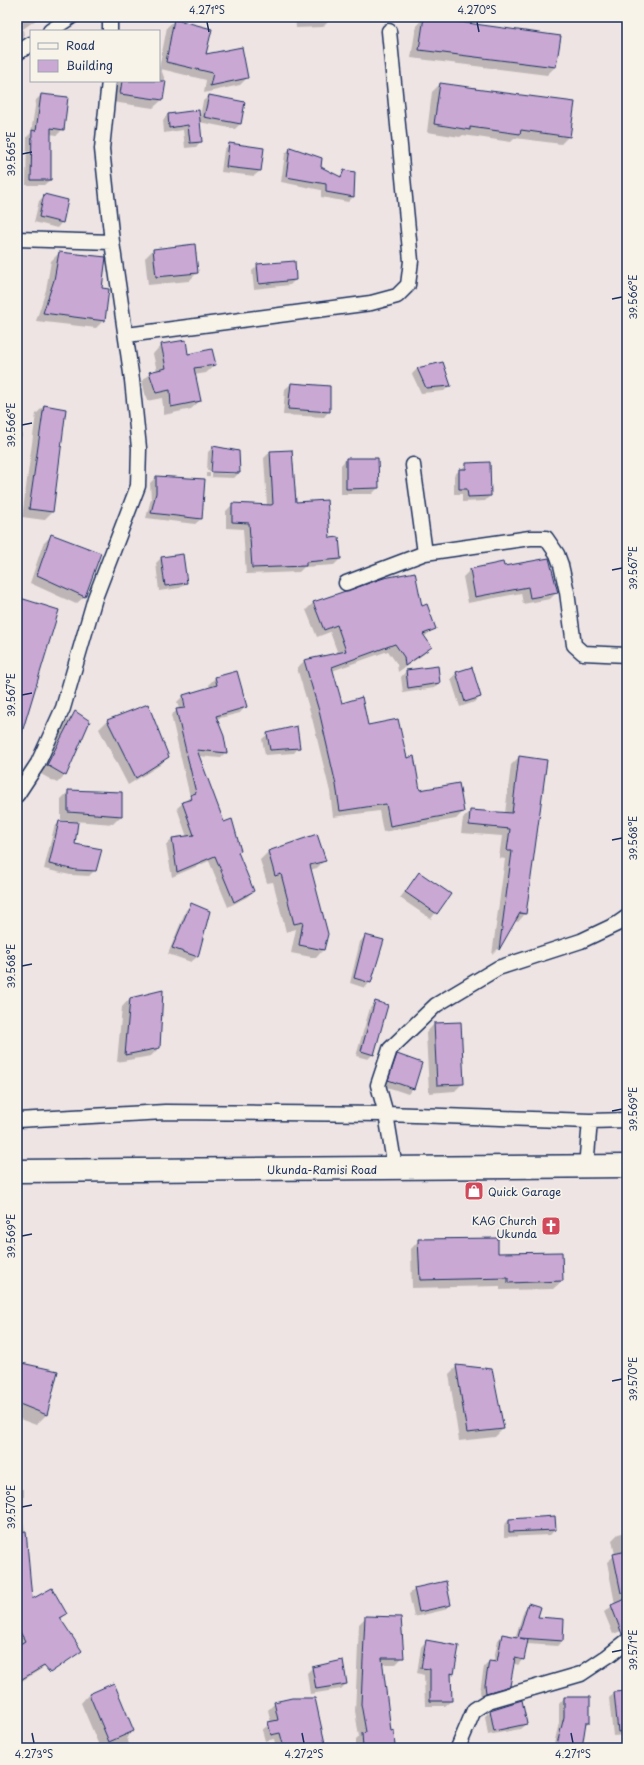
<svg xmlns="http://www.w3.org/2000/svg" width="644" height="1765" font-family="'Playpen Sans',sans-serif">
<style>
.shadow{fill:#0003}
.building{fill:#c9a8d4;stroke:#1b2f5e}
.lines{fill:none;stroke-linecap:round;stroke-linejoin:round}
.street-casing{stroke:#1b2f5e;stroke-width:17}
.highway-casing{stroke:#1b2f5e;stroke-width:25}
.street{stroke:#f7f3e8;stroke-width:14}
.highway{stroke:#f7f3e8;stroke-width:22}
.ticks{fill:none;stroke:#1b2f5e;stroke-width:1.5}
.labels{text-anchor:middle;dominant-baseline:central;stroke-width:3.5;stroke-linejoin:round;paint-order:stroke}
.street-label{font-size:11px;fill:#1b2f5e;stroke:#f7f3e8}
.poi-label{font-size:11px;fill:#1b2f5e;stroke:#f7f3e8;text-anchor:start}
.neatline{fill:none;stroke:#1b2f5e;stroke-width:1.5}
.ticks-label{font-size:10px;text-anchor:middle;fill:#1b2f5e}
</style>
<rect width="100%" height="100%" fill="#eee4e4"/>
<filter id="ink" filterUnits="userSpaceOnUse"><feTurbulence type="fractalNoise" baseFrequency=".025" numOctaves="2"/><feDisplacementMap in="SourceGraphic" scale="8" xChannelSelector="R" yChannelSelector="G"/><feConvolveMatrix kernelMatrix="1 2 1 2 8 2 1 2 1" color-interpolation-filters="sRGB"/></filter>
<g filter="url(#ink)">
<path class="shadow" d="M17,17H40L23,29L24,37L17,44Z
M295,17H331V19L323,27L296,28Z
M424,17L555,67L547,75L411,58L416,26Z
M175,20L205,56L247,78L240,85L204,93L206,80L161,69L165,80L162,100L153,108L112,102L116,81H159V68L167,27Z
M440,84L569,136L561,144L515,138L511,142L463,135L460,137L427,132L432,92Z
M41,95L63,129L57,135L50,134V180L44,185H26L27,137L31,133L36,100Z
M209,96L240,124L235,129L199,122L201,141L196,147L185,148L183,130L164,133L163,120L168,114L198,111L199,122L203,101Z
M229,144L262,149L260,171L254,176L221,172L224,150Z
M290,148L320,167L339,177L345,171L353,197L348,202L321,197V190L281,182L285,154Z
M45,195L62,222L57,228L34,222L39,201Z
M153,250L197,273L189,281L148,285L145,258Z
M59,253L101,288L104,320L96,328L36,321L46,290L51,261Z
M258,265L295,280L290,285L254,289L252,271Z
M161,345L215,365L206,373L194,375L200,401L191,409L164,415L162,398L147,401L142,381L150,373L157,371L153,354Z
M418,368L450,385L444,391L421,393L412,374Z
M291,384L329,411L324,417L283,415L285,389Z
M44,406L52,512L44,520L22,517L36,414Z
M17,408L22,436L17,441Z
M213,447L239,473L234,478L206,477V473H210V477H212V473L235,474V472L214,452H212L210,471H207L208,452Z
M270,452L295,503L329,539L340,559L334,565L304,567L299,572L246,574L243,529L226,528V511L233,504L267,506L264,458Z
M346,459H377L378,488L372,494H341V465Z
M467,464L490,496L485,501L462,502V494H454V475Z
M156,477L204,480L201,519L195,524L146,518L151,499L150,483Z
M51,536L85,596L76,604L30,583L43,544Z
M161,558L186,583L180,588L159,591L156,563Z
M503,567L557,592L550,599L523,604L521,593L468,603L463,577L470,570Z
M17,598L58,610L17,747Z
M313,603L421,608L434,629L424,637L431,647L424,654L398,672L397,664L388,651L332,671L341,705L406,759L420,792L463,812L456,819L383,832L379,811L333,817L330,792L312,718L297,668L304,661L338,654L330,632L317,637L306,610Z
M437,667L439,683L434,688L403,693L401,677L406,671Z
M471,668L480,697L475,702L460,707L451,679L456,673Z
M236,672L245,707L240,713L216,719L226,752L220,758L198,756L223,823L239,851L237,853L253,891L247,897L228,907L209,861L172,877L166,845L172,839L187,837L177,808L190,797L171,715L179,709L177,702L183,696L210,688L209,684L215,678Z
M147,705L168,757L160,765L128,785L99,729L107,721Z
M75,713L65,775L57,783L39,773L67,721Z
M268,734L299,747L294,753L265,755L262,739Z
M519,757L525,914L518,922L514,921L498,949L492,955L505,859L499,858L502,836L461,833L463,818L471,811L505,813L511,765Z
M69,791L121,816L113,824L61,820V799Z
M59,822L74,845L95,870L89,876L70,875L44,869L54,828Z
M268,852L325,860L317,868L310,870L323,950L316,958L291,953L296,929L286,932L273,882L267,883L260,860Z
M419,873L449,894L431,919L400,898Z
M191,905L209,912L197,957L191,962L168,954L186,910Z
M365,936L370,982L365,988L350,983L360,942Z
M130,998L159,1048L151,1056L117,1062L122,1007Z
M375,1002L373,1054L368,1059L356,1056L370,1008Z
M434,1024L463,1083L455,1091L429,1093L426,1033Z
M397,1055L413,1088L408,1094L384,1086L392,1061Z
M419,1240L497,1254L562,1281L553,1289L500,1290V1286L412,1288L411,1249Z
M17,1363L46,1415L36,1425L17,1418Z
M457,1366L503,1429L495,1437L459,1441L449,1374Z
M17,1488L24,1489V1522L30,1588L17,1597Z
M509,1520L555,1530L550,1535L504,1537V1525Z
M627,1532V1629L613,1634L604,1612L615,1604L607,1562L615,1555L612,1540L618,1534Z
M415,1589L450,1605L444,1610L414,1617L409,1594Z
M529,1604L537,1618L563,1620L562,1641L557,1646L527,1644L523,1659L518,1665L513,1663L509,1685L504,1690L481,1697L480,1691L484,1667L489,1662L493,1663L498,1640L503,1635L515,1638L524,1610Z
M17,1609L66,1614L60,1620L69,1652L17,1684Z
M366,1617L403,1657L396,1664H382L391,1732L394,1748H356V1740L359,1737L355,1711L359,1624Z
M426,1641L454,1673L450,1677L451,1701L445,1706H425L424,1675L417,1673L421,1647Z
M342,1662L346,1684L341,1689L310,1694L307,1673L312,1668Z
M627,1692V1735L613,1736L609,1698L614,1693Z
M89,1694L133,1731L127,1737L130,1748H100L81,1703Z
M564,1698L589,1722L584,1726L581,1748H553L559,1723V1704Z
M521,1701L526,1724L520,1729L488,1735L485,1716L490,1711Z
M275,1703L325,1748H276L274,1739L265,1741L262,1730L271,1723L268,1710Z
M17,1716L22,1722L17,1727Z"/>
<path class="building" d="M424,17L561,36L556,67L419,50Z
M174,19L212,29L206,54L242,47L248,78L210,86L213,73L166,62Z
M122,81H166L163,100L120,94Z
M440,83L476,88L475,89L575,102L570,137L521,130L520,134L470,127V130L434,124Z
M41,94L68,97L64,130L51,128V180H31L32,130L36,131Z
M209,95L245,102L241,124L204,117Z
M199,110L202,142L190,143L188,125L169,128L168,114Z
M229,143L264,148L261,171L226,167Z
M290,147L322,158L321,167L341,177L344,170L355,172L354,197L326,192V184L286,177Z
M44,194L68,200L63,223L39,217Z
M195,244L198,273L156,277L153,249Z
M59,252L106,257L102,288L109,289L105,321L43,313L54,280Z
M295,261L296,280L259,284L257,264Z
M186,340L188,354L212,349L216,365L194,368L201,401L171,407L170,390L156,393L149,372L166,368L161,344Z
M443,362L451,386L426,388L417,368Z
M291,383L330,386V412L288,409Z
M44,405L66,409L53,512L29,509Z
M213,446L239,451L240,473L211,472Z
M292,450L296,502L327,500L330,538L339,537L341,559L306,562V566L252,568L249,523L232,522V503L271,505L273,504L270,451Z
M346,458H378L379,488L346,489Z
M490,462L491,496L468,497L467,489H459V469H466V463Z
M156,476L205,479L202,519L151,513L156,493Z
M51,534L101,553L85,597L37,575Z
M183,554L187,583L165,586L161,557Z
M549,558L558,593L530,598L528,587L475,597L470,569L503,562L504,566Z
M415,572L422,606L427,604L436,629L423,634L432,647L405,666L404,657L395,644L332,667L342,703L362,697L368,725L398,719L407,758L414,756L420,790L459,783L464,812L390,826L386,804L340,811L336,785L319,711L304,660L346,651L337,625L324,630L313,602L384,578Z
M17,597L59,610L20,739H17Z
M438,666L440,683L408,688L406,670Z
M472,667L481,697L465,702L456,672Z
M237,671L247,707L216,716L224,736L227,753L197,750L224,822L232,819L241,851L238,852L254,891L234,902L215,856L177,872L172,838L194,835L182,802L192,799L190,795L196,793L176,709L185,708L183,695L217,685L215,677Z
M148,704L169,757L136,778L107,720Z
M75,711L90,721L66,776L47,765Z
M297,726L300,748L270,750L267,733Z
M519,756L547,760L526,914L520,913L499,950L512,851H507L510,829L469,825L470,810L512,813Z
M68,790L122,792V816L68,812Z
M59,821L78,822L75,844L102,849L96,871L76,870L49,864Z
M317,834L326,861L310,865L328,934L324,950L299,945L303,922L294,924L281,874L275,876L268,851Z
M419,872L451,894L437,914L405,892Z
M191,903L210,911L198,957L172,948Z
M365,935L384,940L371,983L354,978Z
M163,990L160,1048L125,1055L130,998Z
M375,1001L388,1005L374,1055L361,1051Z
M461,1022L464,1084L437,1085L434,1023Z
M397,1054L422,1063L414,1089L388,1080Z
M498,1238V1253L562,1252L563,1281L508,1283V1278L420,1280L418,1239Z
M17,1362L58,1371L47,1415L17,1403Z
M456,1365L492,1369L504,1429L467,1433Z
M555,1516L556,1530L509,1532V1519Z
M26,1531L32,1599L52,1588L67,1614L60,1618L82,1651L50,1673L44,1666L17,1682V1646L25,1641L17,1626V1532Z
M627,1551V1592L621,1593L613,1554Z
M446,1581L451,1605L419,1612L414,1588Z
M627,1598V1633L622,1634L611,1605Z
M528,1603L541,1607L538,1617L564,1619L563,1641L520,1638L528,1640L524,1660L515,1658L510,1686L486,1693L485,1685L489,1661L497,1662L502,1634L518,1637Z
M365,1616L401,1617L404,1658H382L391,1731L394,1730L395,1748H363L362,1733L366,1732L361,1704Z
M426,1640L459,1646L454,1674L451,1673L452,1701H430V1669L421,1668Z
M343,1660L347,1684L316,1689L312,1667Z
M114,1683L134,1731L109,1742L89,1694Z
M627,1691V1731L618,1732L614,1692Z
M564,1697H590V1722H586L582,1748H556L564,1717Z
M292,1698H315L326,1748H284L280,1733L271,1735L268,1722L278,1720L274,1702Z
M522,1700L527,1724L494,1731L490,1710Z"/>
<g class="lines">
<defs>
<path id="street" d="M110,17V31
M50,31L71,17
M17,53L31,44
M17,239L112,242
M127,335L371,303L397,296L408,285L411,261L389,31
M413,465L425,553L530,538H546L557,554L561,565L567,592L574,645L583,653L627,655
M346,583L425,553
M17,795L38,763L63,708L95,598L138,486L139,448L132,380L112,242L102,149L109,81
M17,1120L165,1112L386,1114L590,1121L627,1120
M586,1167L590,1121
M395,1168L386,1114L378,1085L390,1049L436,1005L498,968L581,941L617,924L627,917
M458,1748L474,1710L488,1701L581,1674L608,1656L627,1641"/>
<path id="highway" d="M17,1171L627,1166"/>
</defs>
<use href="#street" class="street-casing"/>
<use href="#highway" class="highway-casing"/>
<use href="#street" class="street"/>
<use href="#highway" class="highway"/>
</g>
</g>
<path class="ticks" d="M207,22L209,32M477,22L479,32M22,154L32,152M612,299L622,297M22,425L32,423M612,570L622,568M22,695L32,693M612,840L622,838M22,966L32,964M612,1111L622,1109M22,1236L32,1234M612,1381L622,1379M22,1507L32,1505M612,1652L622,1650M32,1733L34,1743M302,1733L304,1743M571,1733L573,1743"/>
<defs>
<symbol id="shop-square" viewBox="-11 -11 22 22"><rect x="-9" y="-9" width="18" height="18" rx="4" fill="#d1495b" stroke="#f7f3e8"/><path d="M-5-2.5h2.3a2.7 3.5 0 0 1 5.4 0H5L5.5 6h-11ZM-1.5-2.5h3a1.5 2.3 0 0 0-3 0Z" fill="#fff"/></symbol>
<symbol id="church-square" viewBox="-11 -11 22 22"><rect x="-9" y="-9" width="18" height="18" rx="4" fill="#d1495b" stroke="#f7f3e8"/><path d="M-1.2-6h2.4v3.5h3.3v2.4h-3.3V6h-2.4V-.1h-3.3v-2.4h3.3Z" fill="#fff"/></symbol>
</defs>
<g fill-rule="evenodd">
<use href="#shop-square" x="463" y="1180" width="22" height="22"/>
<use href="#church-square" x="540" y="1215" width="22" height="22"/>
</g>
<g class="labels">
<g class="street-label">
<text x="322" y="1169">Ukunda-Ramisi Road</text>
</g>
<g class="poi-label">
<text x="488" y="1191">Quick Garage</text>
<text x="537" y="1220" text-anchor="end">KAG Church<tspan x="537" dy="13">Ukunda</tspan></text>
</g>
</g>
<rect width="644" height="1765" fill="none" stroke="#f7f3e8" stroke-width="44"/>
<rect x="30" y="30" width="130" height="52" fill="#f7f3e8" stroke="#9fa5b1"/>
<rect x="38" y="43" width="20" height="6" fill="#f7f3e8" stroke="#9fa5b1"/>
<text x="66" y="50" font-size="12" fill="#1b2f5e">Road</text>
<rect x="38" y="60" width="20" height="12" fill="#c9a8d4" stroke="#9fa5b1"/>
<text x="66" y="70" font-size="12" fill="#1b2f5e">Building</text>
<rect x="22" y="22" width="600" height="1721" class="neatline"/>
<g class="ticks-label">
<text x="207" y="14">4.271°S</text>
<text x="477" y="14">4.270°S</text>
<text transform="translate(11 154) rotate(-90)" y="4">39.565°E</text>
<text transform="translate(633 297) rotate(-90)" y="4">39.566°E</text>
<text transform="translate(11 425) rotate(-90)" y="4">39.566°E</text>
<text transform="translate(633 568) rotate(-90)" y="4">39.567°E</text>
<text transform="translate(11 695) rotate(-90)" y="4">39.567°E</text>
<text transform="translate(633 838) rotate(-90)" y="4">39.568°E</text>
<text transform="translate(11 966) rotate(-90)" y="4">39.568°E</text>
<text transform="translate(633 1109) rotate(-90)" y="4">39.569°E</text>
<text transform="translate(11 1236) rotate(-90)" y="4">39.569°E</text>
<text transform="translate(633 1379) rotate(-90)" y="4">39.570°E</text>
<text transform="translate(11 1507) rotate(-90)" y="4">39.570°E</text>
<text transform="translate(633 1650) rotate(-90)" y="4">39.571°E</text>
<text x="34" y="1758">4.273°S</text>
<text x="304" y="1758">4.272°S</text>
<text x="573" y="1758">4.271°S</text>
</g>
</svg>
